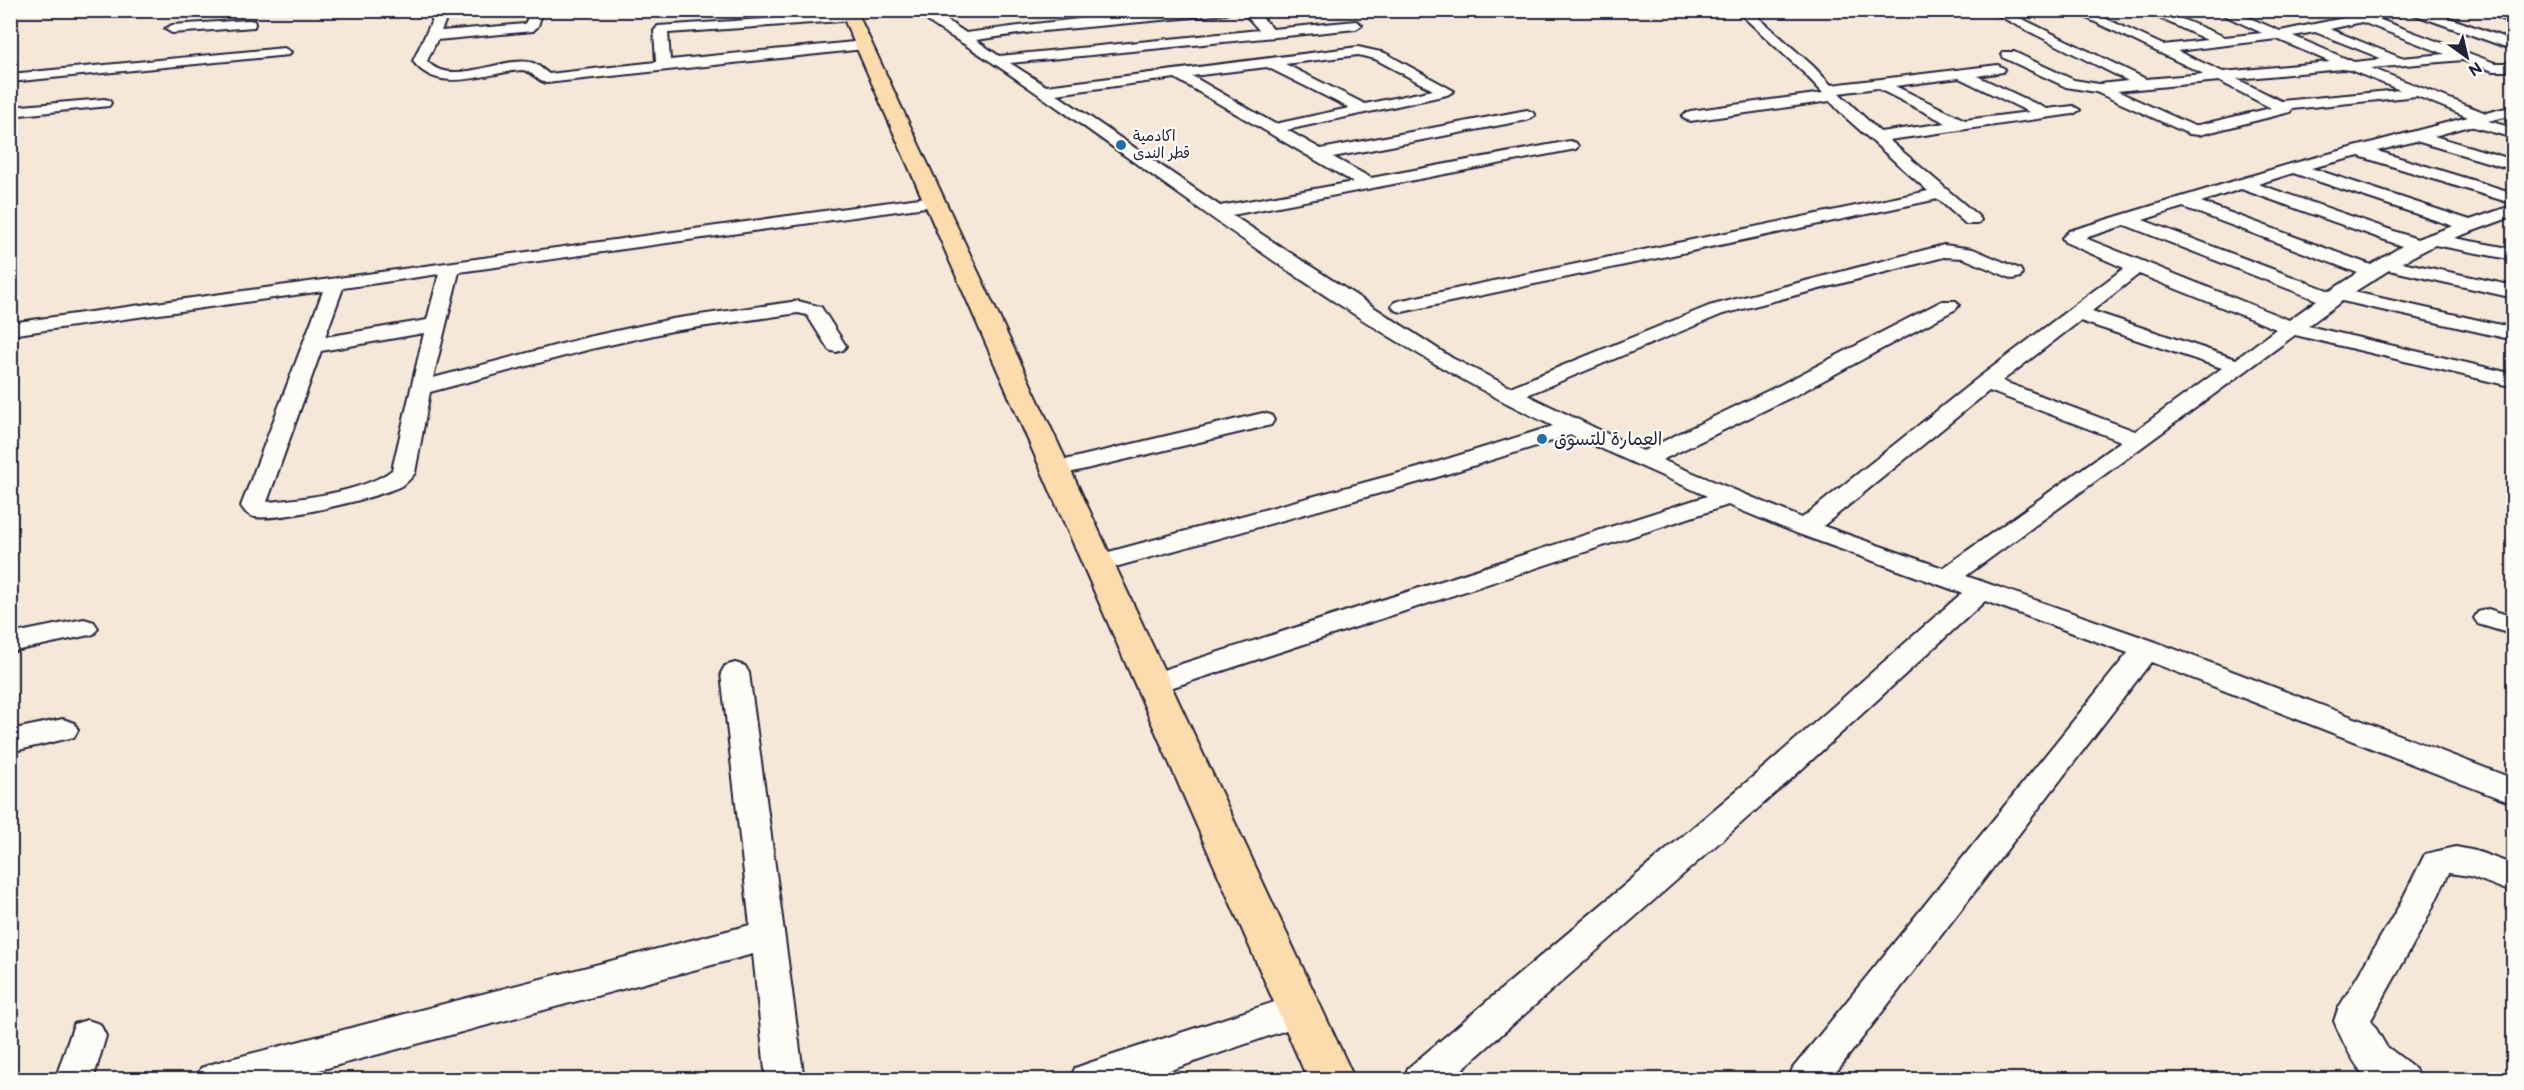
<svg xmlns="http://www.w3.org/2000/svg" width="2524" height="1090" font-family="'Balsamiq Sans','Playpen Sans Arabic',sans-serif">
<style>
.built{fill:#f1dac4}
.lines{fill:none;stroke-linecap:round;stroke-linejoin:round}
.minor-casing{stroke:#22223b;stroke-width:4}
.major-casing{stroke:#22223b;stroke-width:4}
.minor{fill:#fdfcf7;fill-rule:evenodd}
.major{fill:#fcdcac;fill-rule:evenodd}
.poi-dot{fill:#1f6fb2;stroke:#fdfcf7;stroke-width:2}
.labels{text-anchor:middle;dominant-baseline:central;stroke-width:4.5;stroke-linejoin:round;paint-order:stroke}
.far-poi-label{font-size:15px;fill:#22223b;stroke:#fdfcf7;text-anchor:start}
.poi-label{font-size:18px;fill:#22223b;stroke:#fdfcf7;text-anchor:start}
</style>
<rect width="100%" height="100%" fill="#f6e8d9"/>
<filter id="ink" filterUnits="userSpaceOnUse"><feTurbulence type="fractalNoise" baseFrequency=".0167" numOctaves="2"/><feDisplacementMap in="SourceGraphic" scale="12" xChannelSelector="R" yChannelSelector="G"/><feConvolveMatrix kernelMatrix="1 2 1 2 8 2 1 2 1" color-interpolation-filters="sRGB"/></filter>
<g filter="url(#ink)">
<path class="built" d="M840,10L841,14L758,21L755,11Z"/>
<g class="lines">
<defs>
<path id="minor" d="M437,10H450L441,31L525,24L531,10H543L538,26L533,31L437,40L427,61C451,89 505,54 533,63C539,65 544,71 549,74L656,62L654,31L658,26L851,13L857,17L856,20L668,33L670,60L864,41L871,45L864,49L546,83C537,81 531,70 522,70C488,72 438,96 413,61Z
M916,10H931L966,33C1054,21 1143,10 1232,10L1226,14L1033,32L976,40L999,56L1259,30L1241,10H1255L1273,29L1356,21L1362,25L1356,29L1010,63L1046,86L1358,47L1385,53L1454,91L1447,95L1287,130L1321,149L1527,110L1532,112L1535,115L1527,120L1333,157L1371,178L1570,141L1576,143L1578,146L1576,149L1232,215L1452,358L1510,387L1709,306L1944,245L1973,249L2020,269L2022,273L2020,277L2013,279L1963,258L1944,257L1723,314L1527,395L1643,451L1782,384L1942,301H1956L1959,305L1956,309L1798,394L1662,460L1802,518L1978,378L2124,268L2065,242L2062,238L2069,231L2287,165L2468,117L2417,96L2292,109L2290,112L2199,135L2189,134L2096,92L2066,87L2004,58L2002,55L2004,52H2014L2074,80L2099,84L2128,81L1987,10H2004L2146,79L2204,74L2070,10H2087L2163,45L2207,40L2142,10H2160L2225,37L2262,33L2213,10H2231L2280,31L2383,10H2427L2514,41V50L2410,13L2378,19L2495,63H2514V71H2493L2463,60L2371,68L2486,113L2514,106V115L2488,121L2514,128V138L2470,126L2434,136L2514,160V170L2416,141L2377,151L2514,193V204L2359,156L2311,168L2470,220L2514,205V216L2454,238L2514,249V260L2435,245L2402,262L2514,286V298L2389,270L2354,292L2514,328V340L2342,301L2308,326L2514,374V387L2295,335L1966,576L2156,642L2514,779V804L2151,662L1830,1080H1788L1793,1068L2128,653L1985,601L1790,780L1450,1080H1403L1408,1068L1768,764L1962,593L1796,533L1728,505L1164,690L1154,693L1144,690L1140,683L1144,676L1707,496L1571,435L1434,478L1108,569L1099,571L1090,569L1086,563L1090,557L1418,468L1553,426C1380,344 1224,226 1068,115C1034,91 999,66 964,44C949,35 928,24 916,10ZM2362,22L2445,54L2401,58L2330,29ZM2315,32L2383,59L2354,62L2293,36ZM2277,39L2330,62L2223,72L2177,51ZM1358,55L1375,59L1433,90L1365,104L1285,64ZM1267,67L1349,108L1275,124L1192,76ZM2342,69L2350,70L2400,90L2281,101L2237,79ZM1175,78L1353,182L1220,206L1056,94ZM2219,81L2271,108L2199,125H2192L2117,91ZM2293,173L2453,226L2417,239L2258,184ZM2241,189L2402,246L2371,265L2201,202ZM2183,207L2358,273L2330,291L2143,220ZM2125,225L2317,300L2289,320L2085,238ZM2139,274L2276,329L2236,359L2092,311ZM2080,321L2222,368L2135,431L2002,381ZM1989,391L2121,441L1943,568L1823,526Z
M1736,10H1750L1813,66L1831,85L1998,65L2005,69L2003,72L1977,76L2047,109L2073,106L2080,110L2073,114L1889,140L1978,216L1981,220L1978,224H1966L1938,199L1402,312L1395,310L1392,306L1395,302L1402,300L1928,191L1844,116L1830,101L1690,121L1685,119L1682,116L1690,111L1823,93L1803,72ZM1959,78L2029,112L1965,120L1895,86ZM1877,88L1946,123L1880,132L1839,93Z
M2481,10H2500L2514,15V24Z
M249,20L254,21L255,24L254,27L172,33L165,29L172,25Z
M284,48L291,52L289,55L10,82V74Z
M104,99L109,100L111,103L109,106L10,116V107Z
M934,196L940,197L943,201L940,205L459,272L433,378L588,337L672,319L798,301L821,307L846,346L843,350L836,352L829,350L807,315L798,313L672,331L591,349L430,392L415,473C411,478 407,483 401,486C377,498 281,521 255,517C248,516 245,512 241,506L323,291L10,335V323ZM439,274L427,320L325,337L343,288ZM424,333L392,470C364,492 301,499 267,502L321,351Z
M1263,413L1271,415L1274,420L1271,425L1056,476L1048,474L1044,469L1048,464Z
M2488,609L2514,617V635L2478,624L2474,618L2478,612Z
M84,619L94,622L98,628L94,634L10,652V634Z
M735,663L745,666L749,673L804,1080H766L753,954L282,1080H196L201,1068L215,1063L750,925L721,673L725,666Z
M63,719L74,723L78,730L74,737L10,752V730Z
M2456,847L2476,851L2514,865V893L2470,876L2449,873L2424,925L2371,1020L2386,1046L2415,1068L2420,1080C2407,1080 2384,1083 2372,1080C2357,1075 2340,1035 2334,1021L2338,1009L2399,906L2425,854Z
M1299,994L1312,999L1317,1010L1312,1021L1142,1080H1070L1075,1068L1089,1063Z
M87,1020L100,1024L106,1036L93,1080H55L74,1024Z"/>
<path id="major" d="M840,10H856L1355,1080H1308Z"/>
</defs>
<use href="#minor" class="minor-casing"/>
<use href="#major" class="major-casing"/>
<use href="#minor" class="minor"/>
<use href="#major" class="major"/>
</g>
</g>
<g class="poi-dot">
<circle cx="1121" cy="145" r="6"/>
<circle cx="1542" cy="439" r="6"/>
</g>
<g class="labels">
<g class="far-poi-label">
<text x="1133" y="136">اكادمية<tspan x="1133" dy="17">قطر الندى</tspan></text>
</g>
<g class="poi-label">
<text x="1554" y="439">العمارة للتسوق</text>
</g>
</g>
<rect width="2524" height="1090" fill="none" stroke="#fdfcf7" stroke-width="36"/>
<rect x="18" y="18" width="2488" height="1054" fill="none" stroke="#22223b" stroke-width="2" filter="url(#ink)"/>
<g transform="translate(2467 57) rotate(146)" stroke="#fdfcf7" stroke-width="4.5" paint-order="stroke">
<path d="M0-4.5L10 22L0 15L-10 22Z" fill="#22223b"/>
<text y="-9" font-size="16" font-weight="bold" text-anchor="middle" fill="#22223b">N</text>
</g>
</svg>
